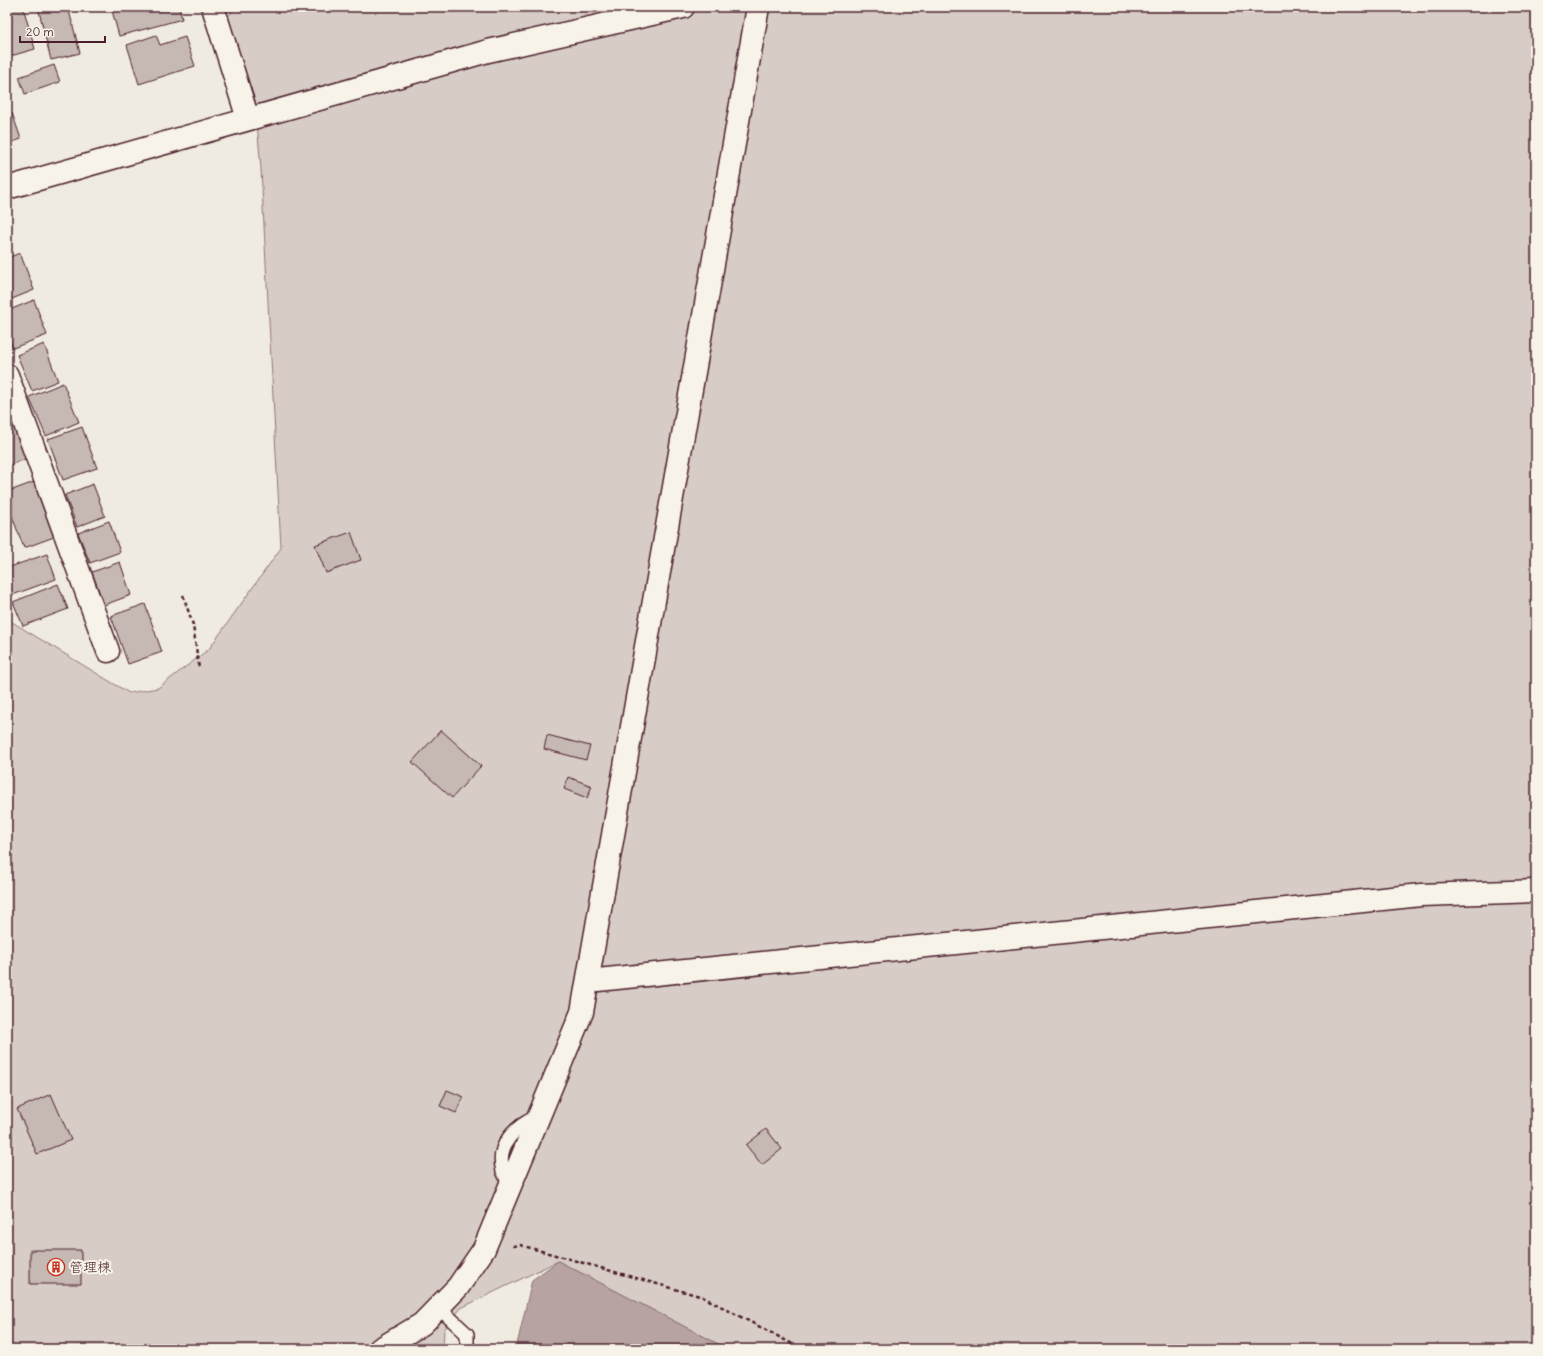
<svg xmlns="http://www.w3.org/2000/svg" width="1543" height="1356" font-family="Delius,'Klee One',sans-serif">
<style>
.green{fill:#d8cdc6;stroke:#917678}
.water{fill:#b7a4a2;stroke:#8b6f72}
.building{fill:#c6b8b3;stroke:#4a1f2b}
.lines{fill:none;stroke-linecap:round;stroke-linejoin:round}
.lane-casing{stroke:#4a1f2b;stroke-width:16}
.street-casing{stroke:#4a1f2b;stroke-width:25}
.secondary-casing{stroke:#4a1f2b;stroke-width:25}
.path{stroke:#4a1f2b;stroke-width:2.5;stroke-dasharray:4 3;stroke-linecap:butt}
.lane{stroke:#f7f3e8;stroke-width:13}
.street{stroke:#f7f3e8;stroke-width:22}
.secondary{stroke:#f7f3e8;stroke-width:22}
.labels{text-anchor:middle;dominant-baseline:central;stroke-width:4;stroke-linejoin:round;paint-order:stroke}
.poi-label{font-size:14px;fill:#4a1f2b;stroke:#f7f3e8;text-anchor:start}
</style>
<rect width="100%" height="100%" fill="#f0ebe0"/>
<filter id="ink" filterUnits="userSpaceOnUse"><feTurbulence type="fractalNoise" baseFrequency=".025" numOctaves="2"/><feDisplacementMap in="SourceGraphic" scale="8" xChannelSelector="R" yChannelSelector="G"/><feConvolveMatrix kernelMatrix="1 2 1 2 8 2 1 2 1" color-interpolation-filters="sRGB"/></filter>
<g filter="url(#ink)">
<path class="green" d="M235,7H1536V1349H728L558,1261L461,1308L444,1330L443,1349H7V619L129,693L158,688L209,649L281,548L261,169L255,100L225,21Z"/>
<path class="water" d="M558,1261L728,1349H516L532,1280Z"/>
<path class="building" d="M7,7H23L35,49L7,57Z
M38,7H68L80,53L51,60Z
M111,7H179L182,19L119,36Z
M156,35L160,45L185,37L195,66L139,84L127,45Z
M54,65L60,82L25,94L19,77Z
M12,113L21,139L7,144V115Z
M20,253L34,290L7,301V258Z
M34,300L47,335L13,348L7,333V311Z
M44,344L58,381L32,391L17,355Z
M63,383L79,422L46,436L29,397Z
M16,419L31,457L7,466V422Z
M82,427L97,468L63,480L48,439Z
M34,482L54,537L24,548L7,503V492Z
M93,484L105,516L77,527L65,495Z
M109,521L120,552L90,563L78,533Z
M351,532L361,560L326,573L315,545Z
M47,554L56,579L7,597V568Z
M120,562L131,595L104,605L92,572Z
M58,584L68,609L23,626L13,602Z
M145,604L162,652L128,664L111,616Z
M441,730L481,766L452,798L412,762Z
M547,735L590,746L586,760L544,749Z
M568,777L592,786L587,798L564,789Z
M447,1090L464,1097L456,1113L440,1106Z
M51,1094L71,1140L37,1154L17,1109Z
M766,1129L782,1149L762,1165L746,1145Z
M30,1250H81V1284H30Z"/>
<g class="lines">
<defs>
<path id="lane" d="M511,1185C508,1181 505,1176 503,1171C495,1144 517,1125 539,1116
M438,1307L467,1334V1349"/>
<path id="street" d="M213,7L248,119
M7,188L488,51L683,7
M7,375L108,651
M588,981L1421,895L1536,891"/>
<path id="secondary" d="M380,1349L422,1324L458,1287L484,1249L582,1012L758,7"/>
</defs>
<use href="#lane" class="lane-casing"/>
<use href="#street" class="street-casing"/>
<use href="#secondary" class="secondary-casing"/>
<path class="path" d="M183,595L193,625L199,669
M513,1246L520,1245L703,1297L802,1349"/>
<use href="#lane" class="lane"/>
<use href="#street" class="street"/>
<use href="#secondary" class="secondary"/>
</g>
</g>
<defs>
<symbol id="building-ring" viewBox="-11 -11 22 22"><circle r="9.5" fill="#f7f3e8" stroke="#c8321e" stroke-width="1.5"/><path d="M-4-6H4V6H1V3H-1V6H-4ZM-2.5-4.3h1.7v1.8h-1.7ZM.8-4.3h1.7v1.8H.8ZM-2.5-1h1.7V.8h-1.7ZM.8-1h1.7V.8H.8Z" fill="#c8321e"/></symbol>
</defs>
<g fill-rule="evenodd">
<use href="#building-ring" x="46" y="1257" width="20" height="20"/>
</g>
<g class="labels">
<g class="poi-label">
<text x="69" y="1267">管理棟</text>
</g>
</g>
<rect width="1543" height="1356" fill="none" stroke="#f7f3e8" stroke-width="24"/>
<rect x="12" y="12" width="1519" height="1332" fill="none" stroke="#4a1f2b" stroke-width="1.5" filter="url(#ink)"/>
<path d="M20 36v6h85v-6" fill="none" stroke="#4a1f2b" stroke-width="2"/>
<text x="26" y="36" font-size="12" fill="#4a1f2b" stroke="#f7f3e8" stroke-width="3" paint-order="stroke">20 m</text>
</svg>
